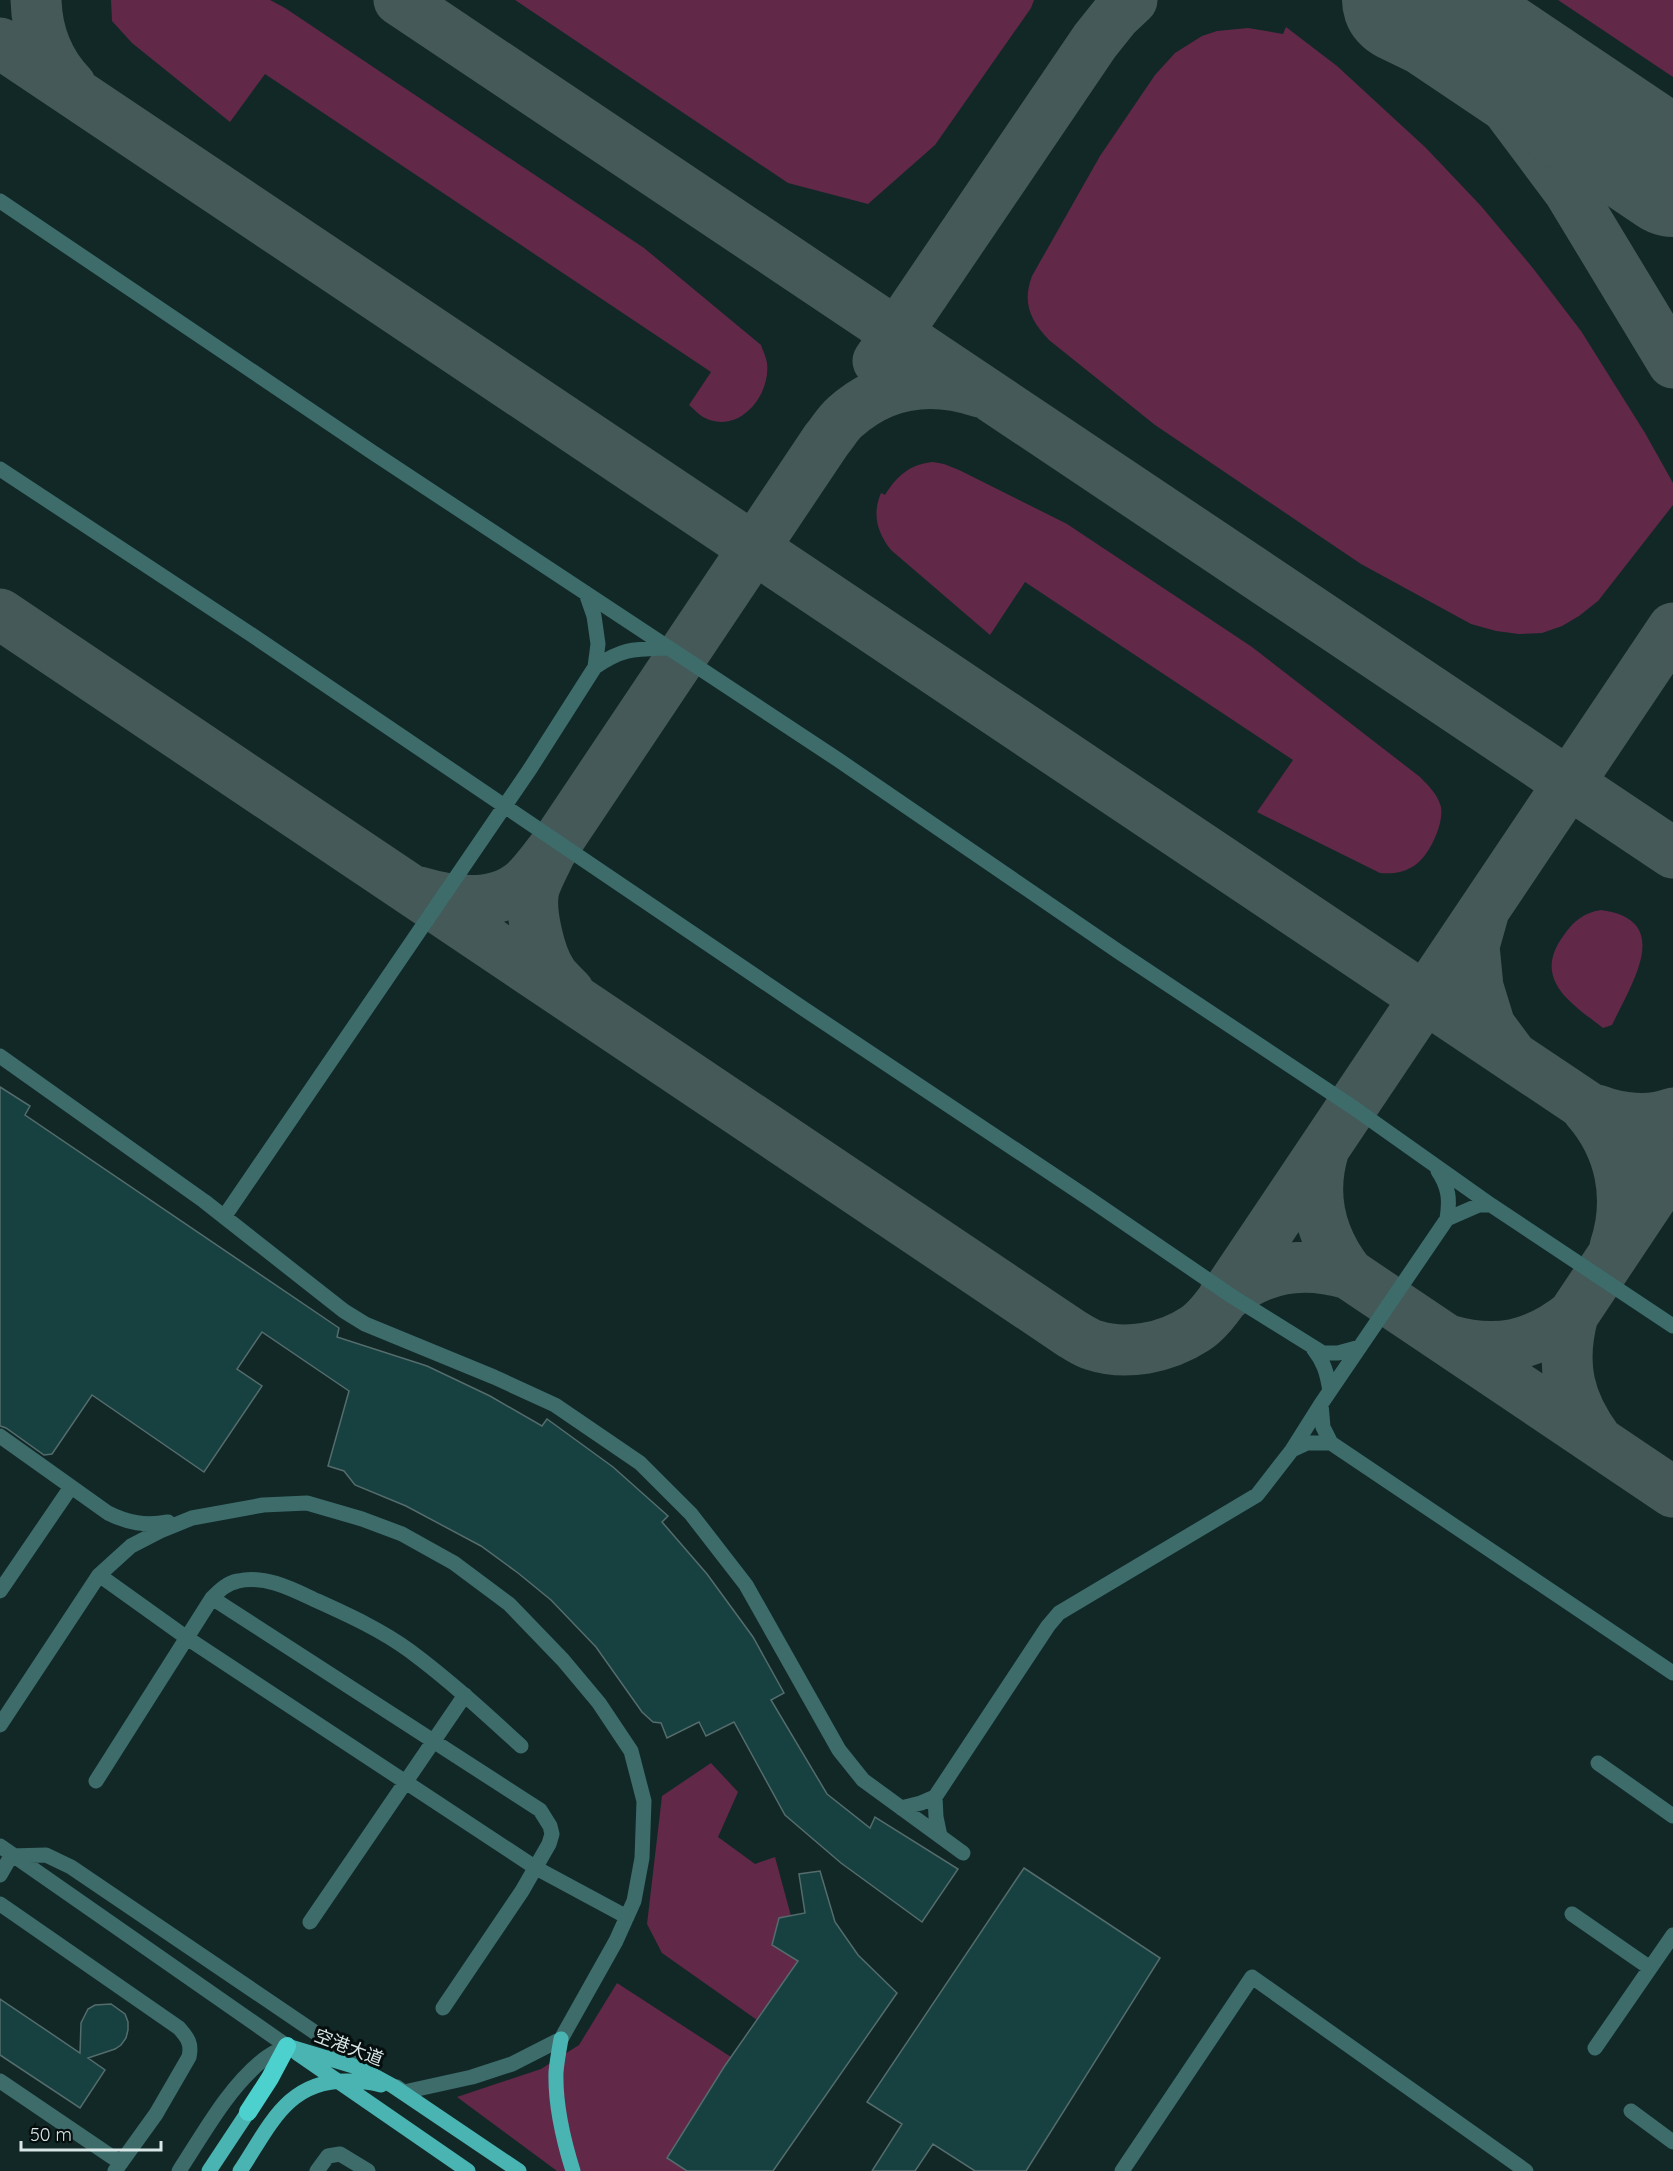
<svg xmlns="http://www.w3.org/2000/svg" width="1673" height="2171" font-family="Quicksand,'Noto Sans SC',sans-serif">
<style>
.green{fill:#622848}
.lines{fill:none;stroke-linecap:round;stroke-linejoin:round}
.taxiway{stroke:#445958;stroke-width:51}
.runway{stroke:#445958;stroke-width:126}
.building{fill:#174040;stroke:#546c6c;stroke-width:1.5}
.minor{stroke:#3d6c6b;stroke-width:15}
.major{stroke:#4ab4b3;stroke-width:15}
.highway{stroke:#4cd1cf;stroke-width:18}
.labels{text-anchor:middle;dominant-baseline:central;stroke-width:6;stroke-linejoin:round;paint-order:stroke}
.street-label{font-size:18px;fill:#d9e6e6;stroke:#060f0e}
</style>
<rect width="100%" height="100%" fill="#112827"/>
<path class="green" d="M111,0H270L285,8L644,248L761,345C763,351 766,357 767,363C771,396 738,436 703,417C698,414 694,409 689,405L711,372L265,74L230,122L132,43L112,21Z
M515,0H1034L1031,8L935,145L868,204L788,183Z
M1558,0H1673V77Z
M1286,27L1337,66L1426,148L1481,206L1532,267L1581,331L1645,433L1673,483V505L1598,601L1579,616L1562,626L1542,633L1519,634L1496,631L1471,624L1361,564L1155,425L1049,340C1030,320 1022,303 1032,276L1100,156L1155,75L1175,53L1202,36L1217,31L1248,28L1283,34Z
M933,462L944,464L959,470L1067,524L1252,647L1420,777C1429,786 1438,795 1441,807C1444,825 1428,859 1412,867C1402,873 1392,874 1380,873L1257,812L1293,760L1025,582L990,635L891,550C877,532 872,514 881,493L885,495C897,476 910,464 933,462Z
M1601,910C1673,920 1634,979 1612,1025L1603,1028C1571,1003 1531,979 1564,935C1574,921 1583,913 1601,910Z
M711,1763L738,1792L718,1837L755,1864L775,1857L791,1916L779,1918L772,1945L798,1961L757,2020L662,1953L647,1924L662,1796Z
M617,1983L731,2057L667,2158L687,2171H557L457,2097L541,2069L579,2045Z"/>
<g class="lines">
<path class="taxiway" d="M36,0C37,33 48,62 71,86
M399,0L1673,853
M1438,16L1569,191L1673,363
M0,43L1673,1164
M878,361L1095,41L1115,16L1132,0
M0,614L1072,1334C1079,1338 1086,1343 1093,1345C1126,1356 1166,1348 1195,1329C1206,1322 1215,1310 1223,1299L1673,628
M551,851C546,863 538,876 534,889C529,911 540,957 553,975C558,981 564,987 569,992
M419,892C453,902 495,908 524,883C534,874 543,861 552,850L827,439C833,432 838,423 845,417C884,382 932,376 980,392
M1483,914L1474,946L1478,987L1490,1026L1510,1053
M1587,1109C1621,1148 1631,1198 1615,1247
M1597,1110C1620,1119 1650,1122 1673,1113
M1324,1149C1310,1194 1320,1237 1349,1274L1673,1492
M1223,1298C1263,1267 1301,1260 1349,1274
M1573,1315C1560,1364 1568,1401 1598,1441
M1448,1340C1496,1354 1534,1346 1573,1315L1673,1165"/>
<path class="runway" d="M1405,0L1438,16L1673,174"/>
</g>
<path class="building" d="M0,1087L30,1106L25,1115L339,1328L337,1337L427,1366L490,1396L542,1426L547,1419L613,1467L668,1516L662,1522L707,1574L753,1637L784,1693L771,1700L827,1794L870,1828L875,1817L958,1869L922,1922L841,1863L785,1815L734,1722L706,1736L699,1722L667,1738L661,1723L653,1722L642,1712L596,1647L551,1600L518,1573L481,1546L406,1506L355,1485L344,1471L328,1466L349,1391L262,1332L237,1369L262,1386L204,1472L92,1395L52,1454L44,1455L6,1428L0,1426Z
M1024,1868L1160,1958L1026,2171H975L933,2144L915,2171H872L902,2124L867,2102Z
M820,1871L835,1922L858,1955L897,1993L773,2171H687L667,2158L724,2067L798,1961L772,1945L779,1918L805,1913L799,1874Z
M0,1999L80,2053L81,2023L88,2009L95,2005L111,2004L125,2014L128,2022V2030L126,2038L121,2045L115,2049L88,2058L105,2070L80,2108L0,2055Z"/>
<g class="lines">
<path class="minor" d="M0,201L372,452L837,759L1119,952L1354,1108L1491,1205L1673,1326
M0,469L252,635L804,1009L1088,1198L1233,1297L1323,1353H1338L1360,1347
M595,667C623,648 634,649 667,648
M0,1056L204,1201L344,1311L365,1324L494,1377L555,1405L640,1463L691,1514L746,1585L839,1750L863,1780L963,1853
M1438,1171C1449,1187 1450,1200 1447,1219
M1491,1205H1479L1447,1219L1321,1404L1323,1427L1331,1443L1673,1673
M224,1217L530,769L595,667L598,644L594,616L586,593
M1313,1348C1324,1362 1327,1373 1330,1391
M0,1436L108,1513C128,1523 145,1526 168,1522
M1292,1450L1307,1443H1331
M99,1575L187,1638L536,1868L627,1917
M0,1591L71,1487
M212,1598L540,1810L550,1826L552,1834L549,1844L522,1891L443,2008
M0,1725L99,1575L131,1546L160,1531L192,1518L263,1505L307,1503L362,1519L402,1534L454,1563L509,1604L563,1660L599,1703L631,1751L644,1801L642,1858L634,1901L616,1941L561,2039L512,2064L472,2077L404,2092L397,2087
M1598,1763L1673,1816
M96,1781L212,1598C220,1590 227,1583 238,1581C264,1575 290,1588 313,1599C346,1614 380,1629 410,1651C449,1680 485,1713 521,1746
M935,1797L936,1817L940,1836
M901,1808L921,1803L935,1797L1048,1626L1059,1613L1257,1495L1292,1450L1321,1404
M0,1846L287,2046C279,2050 270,2054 263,2060C228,2088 204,2133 179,2171
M0,1875L11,1856L46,1855L71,1867L369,2069
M0,1904L179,2028C188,2038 192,2044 189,2057L156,2114L115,2171
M1572,1914L1650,1968
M310,1922L465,1695
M1595,2048L1673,1935
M0,2081L121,2163
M1631,2111L1673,2142
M317,2171L328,2156L340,2154L368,2171
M1122,2171L1252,1977L1526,2171"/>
<path class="major" d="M561,2039C559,2050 557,2061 556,2072C555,2105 563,2139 573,2171
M287,2046L360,2068L393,2086L519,2171
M297,2053L468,2171
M209,2171L248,2112
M240,2171C270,2126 287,2080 348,2081C360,2081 370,2082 381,2085"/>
<path class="highway" d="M248,2112L270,2078L287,2046"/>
</g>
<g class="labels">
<g class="street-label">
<text transform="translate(349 2047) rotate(21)">空港大道</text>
</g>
</g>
<path d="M21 2141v9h140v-9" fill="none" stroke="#d9e6e6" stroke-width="3"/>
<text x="30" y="2141" font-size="18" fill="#d9e6e6" stroke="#060f0e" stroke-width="4.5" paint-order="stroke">50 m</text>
</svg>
